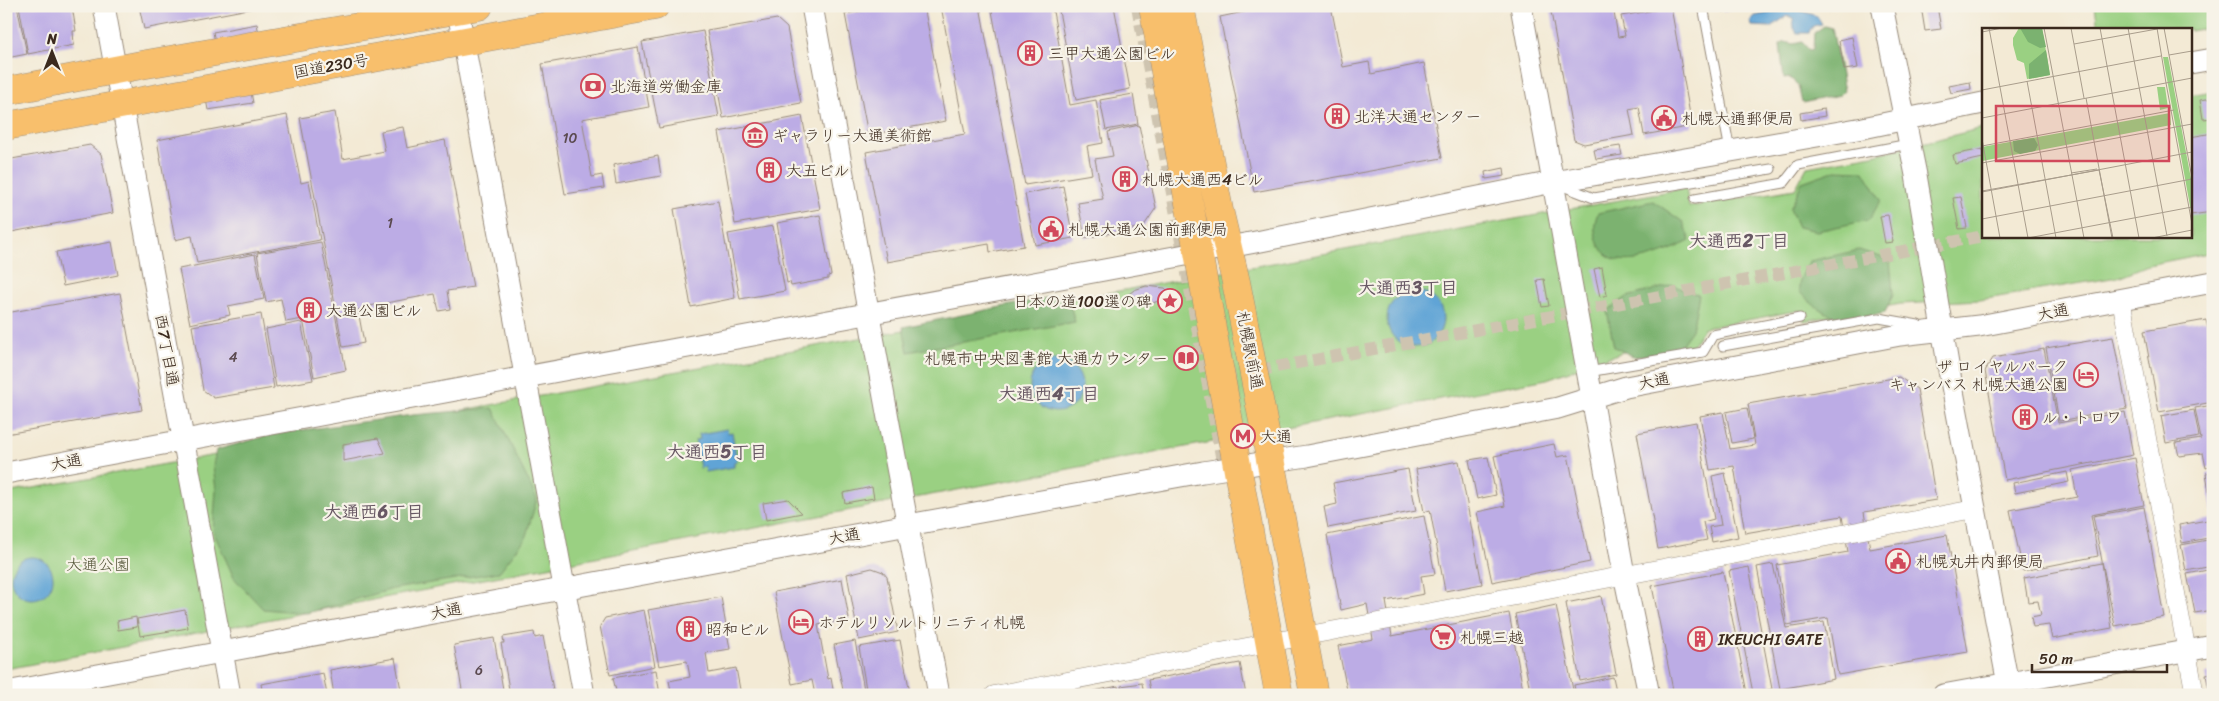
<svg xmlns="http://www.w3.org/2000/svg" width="2219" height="701" font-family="Sriracha,'Klee One',sans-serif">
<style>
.green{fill:#9ad082;stroke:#6a7d50}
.forest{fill:#7bb270;stroke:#5b6e47}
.water{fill:#61a4d6;stroke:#4e677a}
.building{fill:#bcace5}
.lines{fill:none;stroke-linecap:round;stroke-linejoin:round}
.pedestrian-tunnel{stroke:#cec4b0;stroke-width:12;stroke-dasharray:12 6;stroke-linecap:butt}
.service-casing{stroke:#978a7a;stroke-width:11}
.minor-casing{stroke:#978a7a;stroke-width:19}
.tertiary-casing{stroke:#978a7a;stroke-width:23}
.trunk-casing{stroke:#978a7a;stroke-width:29}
.service{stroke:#fff;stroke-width:9}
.minor{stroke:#fff;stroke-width:18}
.tertiary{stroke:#fff;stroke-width:21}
.trunk{stroke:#f8bf6c;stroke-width:28}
.labels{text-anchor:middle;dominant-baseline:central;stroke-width:4.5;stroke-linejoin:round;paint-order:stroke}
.number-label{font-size:14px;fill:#5b4a50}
.poi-label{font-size:16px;fill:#3b2a1e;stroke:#f7f3e8;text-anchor:start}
.street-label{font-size:16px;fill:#3b2a1e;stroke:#f7f3e8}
.park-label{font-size:16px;fill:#535437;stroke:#f7f3e8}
.neighbourhood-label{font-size:18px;font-weight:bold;fill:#685864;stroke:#f7f3e8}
.inset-road{fill:none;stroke:#a99d8c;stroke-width:1}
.view{fill:#d1495b;fill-opacity:0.15;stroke:#d1495b;stroke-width:2.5}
.inset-edge{fill:none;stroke:#3b2a1e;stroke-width:2.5}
</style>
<rect width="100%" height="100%" fill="#f7f3e8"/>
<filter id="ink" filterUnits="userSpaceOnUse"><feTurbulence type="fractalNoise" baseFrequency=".02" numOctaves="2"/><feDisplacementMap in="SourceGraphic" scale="10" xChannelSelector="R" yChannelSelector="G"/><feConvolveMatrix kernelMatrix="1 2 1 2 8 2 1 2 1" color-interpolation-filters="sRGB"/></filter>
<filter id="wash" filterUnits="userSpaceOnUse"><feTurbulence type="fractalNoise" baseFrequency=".0096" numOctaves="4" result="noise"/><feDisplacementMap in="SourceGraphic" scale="20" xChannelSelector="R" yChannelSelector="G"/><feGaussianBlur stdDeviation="1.12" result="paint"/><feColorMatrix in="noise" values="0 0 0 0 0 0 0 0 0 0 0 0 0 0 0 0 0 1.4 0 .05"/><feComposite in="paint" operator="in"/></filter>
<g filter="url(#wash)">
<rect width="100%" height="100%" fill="#f3ead5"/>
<path class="green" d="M2095,6H2213V20L2207,28L2190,31V29H2098Z
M2213,91V252L2148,265L2118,277L1980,300L1901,304L1804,321L1801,310L1704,328L1692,345L1623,352L1547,379L6,669V493L1686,188L1689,207L1795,189L1807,167L1873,155L1983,128V236H2190V95Z"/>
<path class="forest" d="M1824,26L1832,28L1844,91L1840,95L1802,103L1798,85L1790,78L1784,79L1780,45L1785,42L1793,44L1802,42L1809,50L1813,49L1814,33Z
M1836,170L1864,171L1881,200L1869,220L1817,231L1798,227L1790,209L1802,182Z
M1653,201L1683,222L1690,241C1667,252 1612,278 1598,243C1594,231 1593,225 1598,213Z
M1859,250L1890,260L1893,294L1885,313C1854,320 1836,324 1809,301C1805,297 1798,293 1799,286C1799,278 1806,269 1810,261Z
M1672,285L1699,295L1692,330L1678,349L1635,357L1614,347L1607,311L1627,297Z
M1050,297H1059L1071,308L1075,322L908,352L903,327Z
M493,408L537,499L525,539L499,572L393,589L307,613L263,609L234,578L213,531L216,490L213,466L216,450L273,434L413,415Z"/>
<path class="water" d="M1793,8L1817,16L1822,24L1813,26L1809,33H1797L1794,28L1793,18L1787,16L1771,27L1752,26L1750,21L1755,16Z
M1387 319a28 28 0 1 1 56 0a28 28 0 1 1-56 0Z
M1030 386a26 26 0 1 1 52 0a26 26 0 1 1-52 0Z
M727,429L728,433L732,432L737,461L734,462V467L706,472L705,467L700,468L695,440L700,439L699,434Z
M11 578a21 21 0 1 1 42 0a21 21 0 1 1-42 0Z"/>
<g id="blocks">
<path class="building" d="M6,6H17L27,54L7,58Z
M19,6H72L76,31H73L74,45L28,54Z
M139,6H259V7L144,29Z
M888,6H924L946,121L868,135L845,14Z
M941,6H980L1024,246L990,252L989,244L887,262L866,152L965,134Z
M991,6H1052L1070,105L1096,100L1103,143L1087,146L1092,174L1025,185Z
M1058,6H1114L1130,89L1076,100Z
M1272,6H1331L1343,67L1369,62L1371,74L1424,63L1442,158L1254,192L1220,17Z
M1580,6H1613L1618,37L1625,36L1621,16L1671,7L1692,126L1644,135L1639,107L1629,109L1634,135L1584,144L1574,140L1551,12Z
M1722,6H1748V7L1723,12Z
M1921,6H1937L1941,29L1925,31Z
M777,19L787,28L801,103L723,118L707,31Z
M257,24L259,34L215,42L213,32Z
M703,31L719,117L659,128L642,42Z
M1852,37L1858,68L1844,70L1839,40Z
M638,47L649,107L582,119L592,177L602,175L604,188L565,194L542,64Z
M1970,82L1971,89L1951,93L1949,86Z
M251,92L253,103L208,110L206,99Z
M1133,94L1138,124L1106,130L1100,100Z
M2213,98V118L2203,119L2200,100Z
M1824,109L1825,116L1801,120L1800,113Z
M335,112L343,159L385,151L381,131L403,127L407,148L445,140L473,287L447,291L450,309L439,311L435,294L364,307V308L358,310L364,343L343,347L300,118Z
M287,115L301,183L309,181L320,240L197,263L192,236L175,240L157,140Z
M802,116L820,209L735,224L719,132Z
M1139,125L1156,208L1143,227L1085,238L1078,203L1103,199L1095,159L1113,156L1108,132Z
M2213,133V212L2190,215V137Z
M90,145L101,154L113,213L6,233V160Z
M1620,146L1622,155L1596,159L1594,150Z
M1983,149V158L1955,164L1953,155Z
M658,156L661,176L616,184L613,165Z
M1504,168L1505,176L1486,179L1485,172Z
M1063,186L1073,238L1035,245L1025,194Z
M1961,197L1967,228L1959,229L1953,198Z
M718,201L735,298L691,307L674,209Z
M820,215L831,275L828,276V279L791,286L790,282L787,283L777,223Z
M1888,215L1893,242L1885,243L1880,216Z
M773,226L785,291L740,299L728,234Z
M112,242L118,275L63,286L56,252Z
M321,242L346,370L314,377L303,319L286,322L281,299L266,302L257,253Z
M255,254L264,299L228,306L230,315L190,324L179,269Z
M1602,267L1607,295L1600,297L1594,269Z
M1544,279L1549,306L1542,307L1537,280Z
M1146,286L1165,288L1168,291L1167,298L1147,305H1139L1129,298V294L1134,290Z
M120,293L142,410L6,434V313Z
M261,314L274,388L214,398L203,390L192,326Z
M2206,320L2213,350V402L2159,412L2144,331Z
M301,322L313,380L276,387L266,329Z
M2113,337L2127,409L2059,421L2046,348Z
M2044,349L2058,423L2125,412L2133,455L2005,480L1985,371L1993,358Z
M1899,377L1917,389L1936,500L1864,512L1870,549L1947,535L1968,652L1838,675L1828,618L1787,625L1777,565L1848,552L1842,516L1745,533L1734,466L1710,470L1700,416L1723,412L1730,449L1755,445L1748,404Z
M2213,405V466L2206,468L2203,453L2179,456L2176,443L2201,439L2195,408Z
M1747,408L1753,439L1732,443L1726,412Z
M2194,410L2199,437L2166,443L2161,416Z
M1696,422L1714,519L1703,522L1707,540L1658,549L1637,433Z
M378,438L385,453L343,461V444Z
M1554,444L1557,457L1568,455L1590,562L1492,582L1477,512L1505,506L1494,456Z
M1488,457L1496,495L1477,499L1469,460Z
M2135,458L2144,505L2091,515L2098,556L2023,571L2010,510L2077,497L2072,470Z
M1459,461L1482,584L1445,591L1430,510L1424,512L1416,469Z
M1408,469L1416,511L1328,528L1324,507L1337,504L1333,483Z
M2067,472L2069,482L2015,493L2013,483Z
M2213,472V511H2212L2206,473Z
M1725,473L1738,537L1712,542L1709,527L1721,525L1712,476Z
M872,487L874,498L845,503L843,493Z
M788,499L802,513L766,520L763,503Z
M2144,507L2164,617L2115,626L2093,516Z
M1424,516L1435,574L1421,576L1424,594L1386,601L1392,636L1509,613L1524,695H1348L1338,646L1373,639L1367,604L1341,610L1327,535Z
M2213,519V537L2182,543L2179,525Z
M2213,539V566L2186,571L2181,545Z
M2102,563L2112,628L2052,639L2049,625L2033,627L2031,617L2041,615L2038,601L2028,602L2024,578Z
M1773,564L1786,628L1824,622L1834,679L1780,689L1757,567Z
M1749,567L1772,689L1753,693L1729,571Z
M872,568L883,572L887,577L898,632L859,640L847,574Z
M2213,569V610L2195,613L2187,574Z
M1723,572L1747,693L1674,695L1652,586Z
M842,579L849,619L818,625L828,679L831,678L834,695H815L812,680L792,684L774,592Z
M1601,596L1616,674L1580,681L1566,603Z
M721,597L730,649L706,653L709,673L736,668L741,695H672L669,681L690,677L687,661L659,666L648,610Z
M1556,605L1574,695H1531L1515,614Z
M185,610L188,628L140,636L137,619Z
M644,610L655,666L610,675L600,626L605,618Z
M136,617L137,627L118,630L117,621Z
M534,632L535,638L543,636L554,695H510L501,643H504L503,637Z
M494,638L504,695H463L454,645Z
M900,640L910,693L867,695L859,647Z
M855,641L865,695H844L834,645Z
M395,658L402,695H334L330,670Z
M1240,663L1246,695H1151L1148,680Z
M656,670L660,695H617L613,678Z
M323,673L327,695H263L261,684Z
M2213,673V695H2210L2206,674Z
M1613,677L1617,695H1576L1574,685Z
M1142,683L1144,695H1122L1121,686Z
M1118,686L1119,695H1080V694Z"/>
</g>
</g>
<g filter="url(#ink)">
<use href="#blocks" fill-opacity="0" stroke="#978a7a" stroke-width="1"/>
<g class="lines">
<path class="pedestrian-tunnel" d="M1137,6L1222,461
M1206,380L1984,236"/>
<defs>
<path id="service" d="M1703,6L1730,151
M1560,185L1594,198L1771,169
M1695,199L1784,183L1798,165L1909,144
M1723,346L1879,318L1918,325
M1588,372L1703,352L1713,335L1800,318"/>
<path id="minor" d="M2121,299L2195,695
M994,695L1974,509"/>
<path id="tertiary" d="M104,6L230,695
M457,6L584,695
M812,6L939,695
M1521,6L1624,574L1649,695
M1882,6L1916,175L1949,370L2010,695
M2190,63L2213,59
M6,473L1261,241L1553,182L1863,128L1983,103
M6,692L908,525L1203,472L1307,456L1558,408L1626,387L1900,335L1979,326L2213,282
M1943,695L2213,646"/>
<path id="trunk" d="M1153,6L1279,695
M1180,6L1219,210L1236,282L1260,405L1314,695
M6,91L141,65L479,6
M6,126L655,6"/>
</defs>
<use href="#service" class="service-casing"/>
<use href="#minor" class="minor-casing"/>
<use href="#tertiary" class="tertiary-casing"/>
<use href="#trunk" class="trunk-casing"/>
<use href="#service" class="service"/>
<use href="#minor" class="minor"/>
<use href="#tertiary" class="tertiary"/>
<use href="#trunk" class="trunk"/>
</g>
</g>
<defs>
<symbol id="building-ring" viewBox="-11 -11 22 22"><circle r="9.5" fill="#f7f3e8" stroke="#d1495b" stroke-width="1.5"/><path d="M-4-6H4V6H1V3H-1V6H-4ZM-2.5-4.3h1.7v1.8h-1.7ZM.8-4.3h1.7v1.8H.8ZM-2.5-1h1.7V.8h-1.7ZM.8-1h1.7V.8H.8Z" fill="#d1495b"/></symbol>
<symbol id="bank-ring" viewBox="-11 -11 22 22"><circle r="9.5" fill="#f7f3e8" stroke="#d1495b" stroke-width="1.5"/><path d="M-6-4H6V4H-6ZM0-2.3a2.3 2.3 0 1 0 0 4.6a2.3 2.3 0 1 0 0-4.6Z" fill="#d1495b"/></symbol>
<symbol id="civic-ring" viewBox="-11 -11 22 22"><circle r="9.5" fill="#f7f3e8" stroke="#d1495b" stroke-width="1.5"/><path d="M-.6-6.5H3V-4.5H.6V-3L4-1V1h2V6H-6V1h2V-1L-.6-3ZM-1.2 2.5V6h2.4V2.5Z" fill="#d1495b"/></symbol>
<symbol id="museum-ring" viewBox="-11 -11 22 22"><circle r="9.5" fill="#f7f3e8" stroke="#d1495b" stroke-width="1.5"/><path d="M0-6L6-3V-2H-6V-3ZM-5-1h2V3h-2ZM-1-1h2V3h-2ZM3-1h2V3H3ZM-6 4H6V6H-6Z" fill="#d1495b"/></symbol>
<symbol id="sight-ring" viewBox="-11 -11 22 22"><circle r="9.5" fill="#f7f3e8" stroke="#d1495b" stroke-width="1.5"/><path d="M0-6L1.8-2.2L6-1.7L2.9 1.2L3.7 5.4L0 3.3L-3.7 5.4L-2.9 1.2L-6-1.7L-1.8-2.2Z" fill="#d1495b"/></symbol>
<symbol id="library-ring" viewBox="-11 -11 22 22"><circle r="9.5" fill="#f7f3e8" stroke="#d1495b" stroke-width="1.5"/><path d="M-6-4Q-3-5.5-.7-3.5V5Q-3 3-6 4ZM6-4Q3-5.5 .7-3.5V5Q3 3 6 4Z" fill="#d1495b"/></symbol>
<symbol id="hotel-ring" viewBox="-11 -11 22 22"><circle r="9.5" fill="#f7f3e8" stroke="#d1495b" stroke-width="1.5"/><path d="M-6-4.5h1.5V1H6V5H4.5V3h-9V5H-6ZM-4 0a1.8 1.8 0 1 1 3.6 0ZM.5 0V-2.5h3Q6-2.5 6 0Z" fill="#d1495b"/></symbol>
<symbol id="metro-ring" viewBox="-11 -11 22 22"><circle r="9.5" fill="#f7f3e8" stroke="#d1495b" stroke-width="1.5"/><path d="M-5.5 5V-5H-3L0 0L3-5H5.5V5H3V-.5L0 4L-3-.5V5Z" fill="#d1495b"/></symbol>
<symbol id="supermarket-ring" viewBox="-11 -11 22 22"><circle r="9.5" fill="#f7f3e8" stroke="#d1495b" stroke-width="1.5"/><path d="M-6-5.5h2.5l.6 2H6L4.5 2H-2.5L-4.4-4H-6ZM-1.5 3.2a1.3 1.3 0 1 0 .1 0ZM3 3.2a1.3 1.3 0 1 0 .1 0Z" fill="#d1495b"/></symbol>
</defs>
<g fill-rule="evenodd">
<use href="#building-ring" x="1016" y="39" width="28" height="28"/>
<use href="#bank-ring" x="579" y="72" width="28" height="28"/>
<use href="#building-ring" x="1323" y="102" width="28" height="28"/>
<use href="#civic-ring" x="1650" y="104" width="28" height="28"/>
<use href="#museum-ring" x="741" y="121" width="28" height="28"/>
<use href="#building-ring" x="755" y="156" width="28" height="28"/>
<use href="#building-ring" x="1111" y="165" width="28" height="28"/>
<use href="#civic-ring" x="1037" y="215" width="28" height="28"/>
<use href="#sight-ring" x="1156" y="287" width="28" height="28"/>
<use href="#building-ring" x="295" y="296" width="28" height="28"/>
<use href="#library-ring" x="1172" y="344" width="28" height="28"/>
<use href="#hotel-ring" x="2072" y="361" width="28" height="28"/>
<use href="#building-ring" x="2011" y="403" width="28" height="28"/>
<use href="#metro-ring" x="1229" y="422" width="28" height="28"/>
<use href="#civic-ring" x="1884" y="547" width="28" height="28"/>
<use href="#hotel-ring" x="787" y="608" width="28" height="28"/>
<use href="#building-ring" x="675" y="615" width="28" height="28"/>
<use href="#supermarket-ring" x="1429" y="623" width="28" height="28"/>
<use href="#building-ring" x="1686" y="625" width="28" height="28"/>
</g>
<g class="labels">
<g class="number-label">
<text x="570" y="138">10</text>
<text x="390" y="223">1</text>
<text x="233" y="357">4</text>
<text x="479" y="670">6</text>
</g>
<g class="poi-label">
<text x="1048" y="53">三甲大通公園ビル</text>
<text x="610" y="86">北海道労働金庫</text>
<text x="1354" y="116">北洋大通センター</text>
<text x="1682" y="118">札幌大通郵便局</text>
<text x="772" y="135">ギャラリー大通美術館</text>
<text x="786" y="170">大五ビル</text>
<text x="1142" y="179">札幌大通西4ビル</text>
<text x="1068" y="229">札幌大通公園前郵便局</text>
<text x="1152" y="301" text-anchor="end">日本の道100選の碑</text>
<text x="326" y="310">大通公園ビル</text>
<text x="1168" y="358" text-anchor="end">札幌市中央図書館 大通カウンター</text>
<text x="2068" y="366" text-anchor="end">ザ ロイヤルパーク<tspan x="2068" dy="18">キャンバス 札幌大通公園</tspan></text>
<text x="2042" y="417">ル・トロワ</text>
<text x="1260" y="436">大通</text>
<text x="1916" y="561">札幌丸井内郵便局</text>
<text x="818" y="622">ホテルリソルトリニティ札幌</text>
<text x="706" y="629">昭和ビル</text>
<text x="1460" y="637">札幌三越</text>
<text x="1718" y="639">IKEUCHI GATE</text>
</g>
<g class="street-label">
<text transform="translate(331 66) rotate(-10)">国道230号</text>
<text transform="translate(2053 312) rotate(-11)">大通</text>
<text transform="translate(167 350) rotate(80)">西7丁目通</text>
<text transform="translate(1250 350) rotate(79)">札幌駅前通</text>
<text transform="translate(1654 381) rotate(-11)">大通</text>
<text transform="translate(66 462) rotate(-11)">大通</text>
<text transform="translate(844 536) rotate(-10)">大通</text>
<text transform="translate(446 611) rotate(-11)">大通</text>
</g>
<g class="park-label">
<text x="98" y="564">大通公園</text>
</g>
<g class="neighbourhood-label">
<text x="1739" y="241">大通西2丁目</text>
<text x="1408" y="288">大通西3丁目</text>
<text x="1049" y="394">大通西4丁目</text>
<text x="717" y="452">大通西5丁目</text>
<text x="374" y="512">大通西6丁目</text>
</g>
</g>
<g transform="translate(1982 28)">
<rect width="210" height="210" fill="#f3ead5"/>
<path d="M37,0H60L68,47L45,51L42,35L35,32L31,17V10ZM181,29H186L210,156V189ZM175,59H183L186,80L178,82ZM188,85L189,97L0,133V119Z" fill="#9ad082"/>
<path d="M38,0H60L64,19L58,20L46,14ZM64,22L68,47L47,51V36ZM52,110L56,117L53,123L38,126L32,123L31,113Z" fill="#7bb270"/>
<path class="inset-road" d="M7,0L46,210M62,0L102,210M89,0L102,70M118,0L157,210M146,0L185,208M175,0L184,55M182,0L192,54M0,4L20,0M92,16L175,1M187,27L210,23M45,53L74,210M192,54L210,150M184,55L210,196M0,62L179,28M104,70L130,210M0,90L210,50M0,111L18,210M0,118L192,82M0,135L210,96M89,145L115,141M0,163L117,142L131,210M0,164L210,124M0,191L210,151M46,210L210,179M170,210L210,202"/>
<path class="view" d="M14,78H187V133H14Z"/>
<rect width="210" height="210" class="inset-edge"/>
</g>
<rect width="2219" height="701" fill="none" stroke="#f7f3e8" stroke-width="25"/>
<g transform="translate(52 52)" stroke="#f7f3e8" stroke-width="4" paint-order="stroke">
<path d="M0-4L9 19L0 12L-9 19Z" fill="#3b2a1e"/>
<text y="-8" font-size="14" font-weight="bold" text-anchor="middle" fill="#3b2a1e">N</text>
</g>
<path d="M2032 664v8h135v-8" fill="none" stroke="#3b2a1e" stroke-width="2.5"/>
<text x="2039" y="664" font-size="15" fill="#3b2a1e" stroke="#f7f3e8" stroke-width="4" paint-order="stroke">50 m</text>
</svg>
